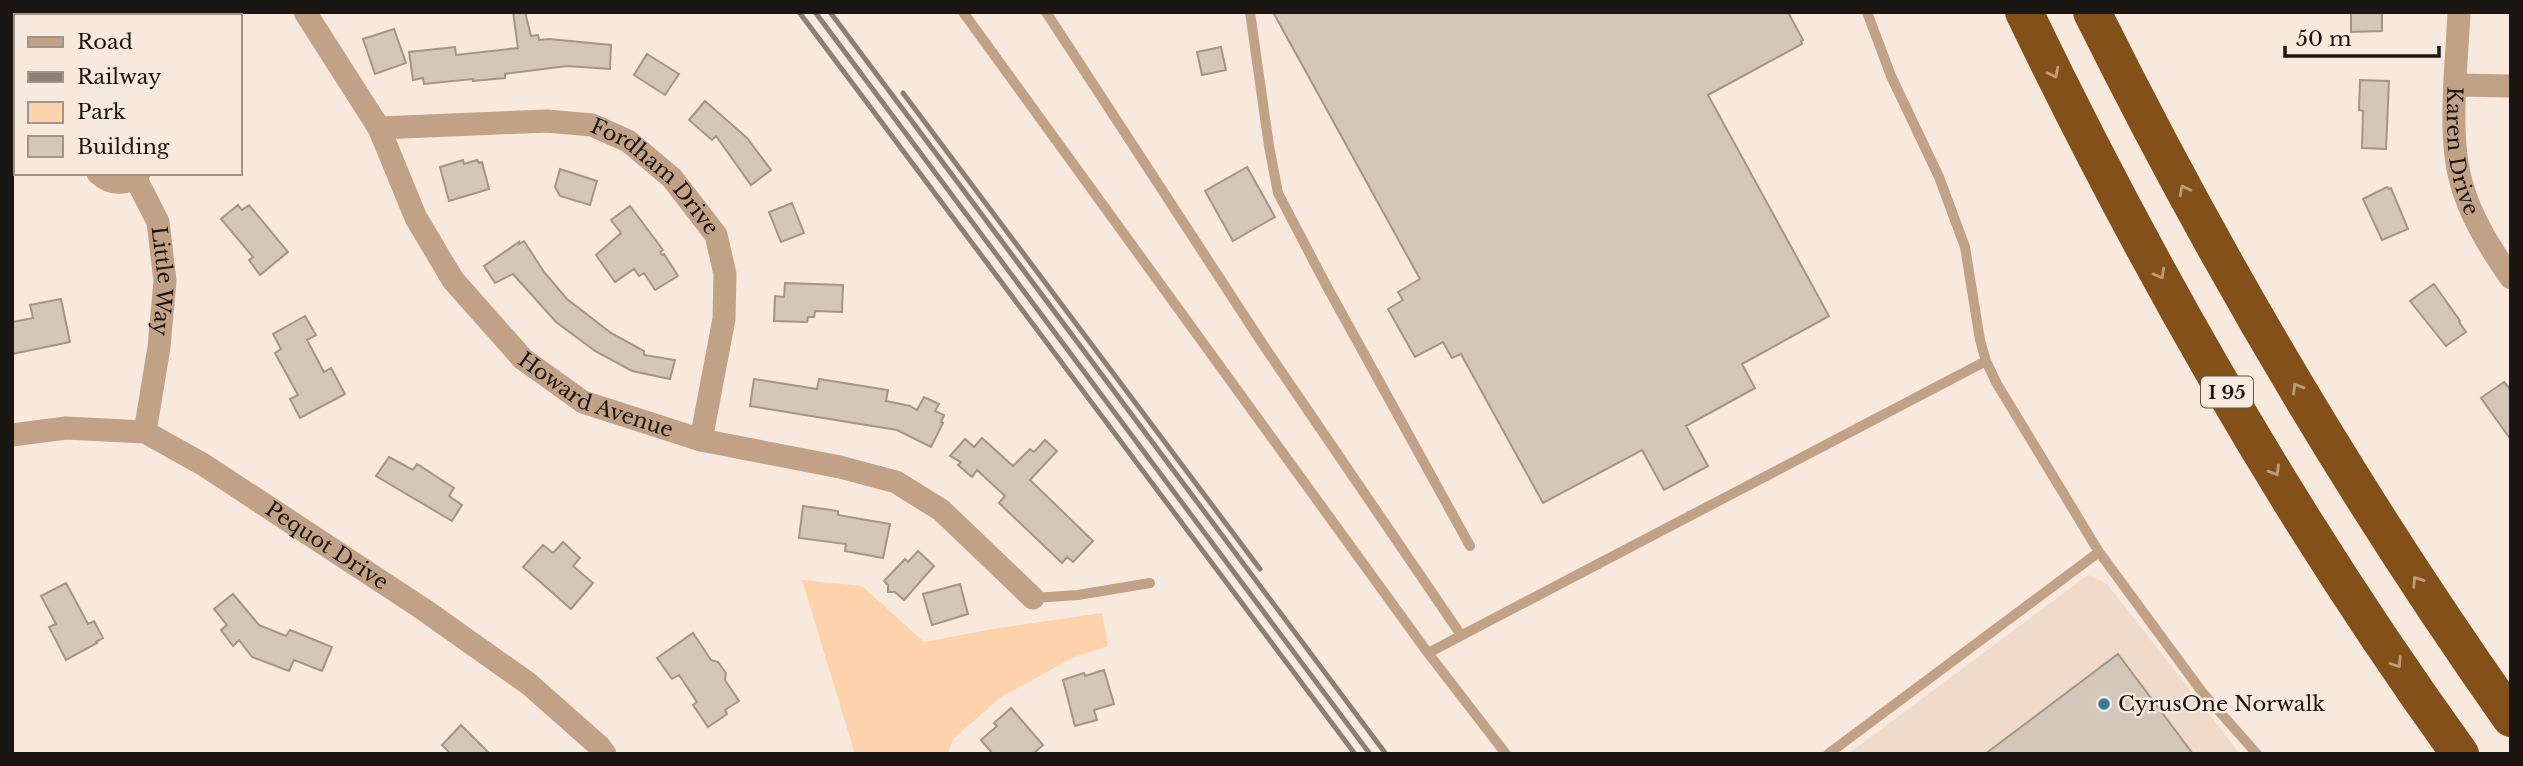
<svg xmlns="http://www.w3.org/2000/svg" width="2523" height="766" font-family="'Libre Baskerville',serif">
<style>
.built{fill:#f0dbca}
.green{fill:#fed2ab}
.building{fill:#d3c6ba;stroke:#a2958a;stroke-width:2}
.lines{fill:none;stroke-linecap:round;stroke-linejoin:round}
.lane{stroke:#c2a286;stroke-width:10}
.street{stroke:#c2a286;stroke-width:23}
.highway{stroke:#835019;stroke-width:38}
.rail{stroke:#8a8078;stroke-width:5}
.oneway{stroke:#bd9c7b}
.poi-dot{fill:#397e8c;stroke:#f7e9dd;stroke-width:2.5}
.labels{text-anchor:middle;dominant-baseline:central;stroke-width:5;stroke-linejoin:round;paint-order:stroke}
.shield{fill:#f7e9dd;stroke:#5d554f;stroke-width:2}
.shield-label{font-size:19px;font-weight:bold;fill:#1b1612}
.street-label{font-size:21px;fill:#1b1612;stroke:#f7e9dd}
.poi-label{font-size:21px;fill:#1b1612;stroke:#f7e9dd;text-anchor:start}
</style>
<rect width="100%" height="100%" fill="#f7e9dd"/>
<path class="built" d="M2088,575L2107,584L2240,754H1848Z"/>
<path class="green" d="M802,580L862,586L924,642L993,629L1102,613L1108,646L1074,657L1001,697L953,739L948,754H855Z"/>
<path class="building" d="M513,12H525L531,36L538,35L539,40L549,39L611,45L610,69L567,66L505,74V78L473,81V79L424,84L423,78L413,80L409,52L455,47L456,55L518,48Z
M1273,12H1788L1803,40L1801,41L1802,44L1708,95L1829,316L1742,364L1755,388L1686,426L1708,466L1664,490L1642,450L1543,503L1461,354L1452,358L1443,342L1415,357L1388,309L1403,300L1398,292L1420,279Z
M2351,12H2382V31L2351,32Z
M394,29L406,63L375,74L363,39Z
M1221,47L1226,70L1202,75L1197,52Z
M647,54L679,74L665,95L634,75Z
M2360,80L2389,81L2386,149L2362,148L2363,111L2359,110Z
M705,101L747,138L771,170L751,185L716,136L712,140L689,120Z
M463,160L464,164L477,160L479,163L482,162L489,189L449,201L440,167Z
M1247,167L1275,217L1233,241L1205,191Z
M560,169L597,181L590,205L560,196L555,187Z
M2387,187L2389,189L2391,188L2408,229L2382,240L2363,199Z
M792,203L804,233L781,242L769,212Z
M238,205L242,210L249,205L288,252L260,275L249,260L253,257L221,219Z
M630,206L663,250L660,252L662,255L664,254L678,276L655,290L644,273L639,276L634,269L615,282L596,255L621,233L611,220Z
M524,241L544,272L567,299L611,333L644,351V355L675,360L670,379L632,371L595,351L556,322L513,274L495,283L484,266L519,242V244Z
M785,283L843,285L842,312L815,311L814,317H808L807,322L774,321L775,296L784,297Z
M2434,284L2460,321L2459,322L2466,332L2446,346L2410,301Z
M61,299L70,342L12,354V322L33,318L30,305Z
M305,316L316,335L307,340L324,372L331,368L345,394L300,418L290,399L298,395L275,353L281,349L273,334Z
M754,379L817,389L819,379L888,390L886,401L910,406L917,410L924,397L939,404L935,411L944,415L941,422L943,423L931,447L897,430L750,406Z
M2504,382L2511,390V440L2481,398Z
M982,438L1013,466L1030,449L1034,452L1045,440L1057,451L1030,480L1093,541L1073,562L1067,557L1062,563L999,503L1005,496L977,470L972,477L958,465L961,462L950,456L965,439L974,447Z
M389,457L413,470L417,464L454,488L449,496L462,505L452,521L376,476Z
M803,506L838,511V515L890,524L883,558L845,551L846,544L799,538Z
M563,542L580,558L573,566L593,583L571,609L523,567L543,545L553,553Z
M918,551L934,566L904,600L895,592H888V585L884,581L905,559L908,562Z
M66,583L88,624L94,621L103,638L96,642L97,643L66,660L49,627L56,624L41,596Z
M960,584L968,614L932,625L923,594Z
M233,594L259,625L286,636L290,630L332,647L322,671L294,660L289,671L252,657L239,640L233,646L221,630L227,625L214,609Z
M693,633L711,660L718,662L726,673L725,680L739,701L725,710L727,714L708,727L693,705L697,702L679,675L672,679L657,658Z
M2118,654L2193,754H1985Z
M1104,670L1114,704L1094,710L1097,720L1075,726L1063,680L1084,673L1085,676Z
M1011,708L1043,745L1033,754H993L981,740L997,726L994,723Z
M461,725L490,754H451L442,745Z"/>
<g class="lines">
<path class="lane" d="M963,12L1428,653
M1046,12L1264,346L1461,635
M1250,12L1269,146L1278,193L1325,283L1470,546
M1867,12L1891,76L1939,177L1965,247L1980,340L1986,361L1997,384L2099,552L2202,692L2257,754
M1033,598L1078,595L1150,583
M1506,754L1428,653L1986,361
M1828,754L2099,552"/>
<g class="street">
<path id="s1" d="M305,12L379,128L416,218L453,280L523,359L583,402L701,440L840,467L896,482L941,510L1033,598"/>
<path id="s2" d="M2459,12C2457,62 2448,130 2460,178C2469,215 2490,248 2511,278"/>
<path d="M2456,85L2511,86"/>
<path id="s3" d="M379,128L547,121L592,125L628,141L672,178L716,235L725,274L724,319L701,440"/>
<path d="M98,173C111,185 126,186 139,173"/>
<path id="s4" d="M135,177L158,222L165,281L159,347L145,432"/>
<path id="s5" d="M12,435L66,428L145,432L204,465L423,609L529,684L599,746L605,754"/>
</g>
<path class="highway" d="M2024,12C2147,267 2294,524 2460,754
M2092,12C2214,258 2353,494 2511,718"/>
<path class="rail" d="M799,12L1355,754
M815,12L1370,754
M830,12L1386,754
M903,93L1260,569"/>
</g>
<defs><path id="oneway-chevron" d="M-2-3.5L2.5 0L-2 3.5" fill="none" stroke-width="1.6" stroke-linecap="round" stroke-linejoin="round" transform="scale(1.75)"/></defs>
<g class="oneway">
<use href="#oneway-chevron" transform="translate(2054 73) rotate(63)"/>
<use href="#oneway-chevron" transform="translate(2184 190) rotate(-118)"/>
<use href="#oneway-chevron" transform="translate(2160 274) rotate(61)"/>
<use href="#oneway-chevron" transform="translate(2297 388) rotate(-121)"/>
<use href="#oneway-chevron" transform="translate(2275 471) rotate(59)"/>
<use href="#oneway-chevron" transform="translate(2417 581) rotate(-123)"/>
<use href="#oneway-chevron" transform="translate(2397 663) rotate(56)"/>
</g>
<circle class="poi-dot" cx="2104" cy="704" r="7"/>
<g class="labels">
<rect class="shield" x="2201" y="376.5" width="52" height="31" rx="5"/>
<g class="shield-label">
<text x="2227" y="392">I 95</text>
</g>
<g class="street-label">
<text stroke="none"><textPath href="#s2" startOffset="140">Karen Drive</textPath></text>
<text stroke="none"><textPath href="#s3" startOffset="296">Fordham Drive</textPath></text>
<text stroke="none"><textPath href="#s4" startOffset="110">Little Way</textPath></text>
<text stroke="none"><textPath href="#s1" startOffset="495">Howard Avenue</textPath></text>
<text stroke="none"><textPath href="#s5" startOffset="348">Pequot Drive</textPath></text>
</g>
<g class="poi-label">
<text x="2118" y="704">CyrusOne Norwalk</text>
</g>
</g>
<rect width="2523" height="766" fill="none" stroke="#1b1612" stroke-width="28"/>
<rect x="14" y="14" width="228" height="161" fill="#f7e9dd" stroke="#9f958c" stroke-width="2"/>
<rect x="28" y="37" width="35" height="10" fill="#c2a286" stroke="#9f958c" stroke-width="2"/>
<text x="77" y="49" font-size="21" fill="#1b1612">Road</text>
<rect x="28" y="72" width="35" height="10" fill="#8a8078" stroke="#9f958c" stroke-width="2"/>
<text x="77" y="84" font-size="21" fill="#1b1612">Railway</text>
<rect x="28" y="102" width="35" height="21" fill="#fed2ab" stroke="#9f958c" stroke-width="2"/>
<text x="77" y="119" font-size="21" fill="#1b1612">Park</text>
<rect x="28" y="136" width="35" height="21" fill="#d3c6ba" stroke="#9f958c" stroke-width="2"/>
<text x="77" y="154" font-size="21" fill="#1b1612">Building</text>
<path d="M2285 46v10h154v-10" fill="none" stroke="#1b1612" stroke-width="3.5"/>
<text x="2296" y="46" font-size="21" fill="#1b1612" stroke="#f7e9dd" stroke-width="5" paint-order="stroke">50 m</text>
</svg>
